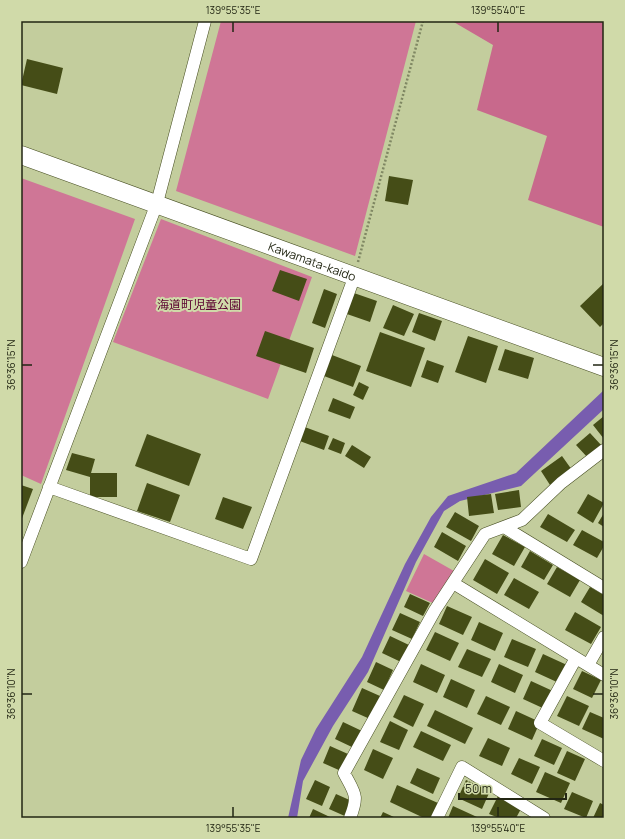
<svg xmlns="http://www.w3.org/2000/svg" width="625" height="839" font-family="Manrope,'Noto Sans JP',sans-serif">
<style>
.green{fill:#cf7696}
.forest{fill:#c8698c}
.water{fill:#785daf}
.building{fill:#454d17}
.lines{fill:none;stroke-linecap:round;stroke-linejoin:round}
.street-casing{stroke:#474e22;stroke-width:13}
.secondary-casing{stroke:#474e22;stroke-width:19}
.path{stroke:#7f8763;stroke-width:2.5;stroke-dasharray:2 2;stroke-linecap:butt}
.street{stroke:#fff;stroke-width:12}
.secondary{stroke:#fff;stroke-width:18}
.ticks{fill:none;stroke:#222613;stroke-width:1.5}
.labels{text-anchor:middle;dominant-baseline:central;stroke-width:4;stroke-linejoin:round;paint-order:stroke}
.street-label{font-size:12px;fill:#222613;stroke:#d0daa9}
.park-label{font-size:12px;fill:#5a002f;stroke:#d0daa9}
.neatline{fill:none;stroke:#222613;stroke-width:1.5}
.ticks-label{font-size:10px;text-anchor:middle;fill:#222613}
</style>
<rect width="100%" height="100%" fill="#c3cd9d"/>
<path class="green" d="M221,21H416L355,256L176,191Z
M21,178L135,219L41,484L21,475Z
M161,219L312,277L268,399L113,342Z
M424,554L454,571L435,604L406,591Z"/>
<path class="forest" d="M452,21H604V227L528,200L547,136L477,110L493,45Z"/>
<path class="water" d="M604,390V409L521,486L460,501L444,511L416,562L368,672L333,726L303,781L297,818H288L301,760L316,729L362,657L405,564L431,517L448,496L516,473Z"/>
<path class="building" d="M27,59L63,68L57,94L21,85Z
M389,176L413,180L408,205L385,201Z
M280,270L307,279L299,301L272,291Z
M604,283V323L600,327L580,306Z
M324,289L337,294L325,328L312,323Z
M351,292L377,301L370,322L344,313Z
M393,305L414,314L404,336L383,328Z
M419,313L442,321L435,341L412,332Z
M265,331L314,348L306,373L256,356Z
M380,332L425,348L411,387L366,371Z
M468,336L498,346L486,383L455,372Z
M505,349L534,358L528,379L498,370Z
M332,355L361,366L353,387L324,376Z
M427,360L444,366L438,383L421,377Z
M359,382L369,387L363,400L353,395Z
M333,398L355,407L350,419L328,411Z
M604,416V439L593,425Z
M302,426L329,436L324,450L297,440Z
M590,433L602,446L588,458L576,445Z
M147,434L201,454L189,486L135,466Z
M333,438L345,443L341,454L328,449Z
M352,445L371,457L364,468L345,456Z
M72,453L95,459L91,473H117V497H90V477L66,470Z
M562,456L572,470L550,485L541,471Z
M147,483L180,495L170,522L137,511Z
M21,485L33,489L21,521Z
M519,490L521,507L498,510L495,494Z
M491,494L494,513L469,516L467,497Z
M588,494L604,503L593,523L577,513Z
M223,497L252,507L243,529L215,519Z
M455,512L479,526L471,541L446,527Z
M604,513V527L598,523Z
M548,514L575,530L567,542L540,527Z
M582,530L604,542V546L597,558L573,545Z
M442,532L466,546L458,561L434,547Z
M503,535L525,547L514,566L492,554Z
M530,551L553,565L544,580L521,567Z
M485,559L509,573L497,594L473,580Z
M557,567L580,580L570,597L547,584Z
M514,578L539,592L529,609L504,595Z
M590,587L604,595V616L581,602Z
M410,594L430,603L423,616L404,607Z
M447,606L472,617L463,635L439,624Z
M575,612L601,627L591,644L565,630Z
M400,613L420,622L412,639L392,630Z
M479,622L503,633L495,651L471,640Z
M435,632L459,643L450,661L426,650Z
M390,636L409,645L401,662L382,653Z
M512,639L536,649L528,667L504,657Z
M467,649L491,659L482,677L458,667Z
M543,654L567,665L559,683L535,672Z
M376,662L393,670L384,690L367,682Z
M421,664L445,675L437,693L413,682Z
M499,664L523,675L515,693L491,682Z
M582,671L601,680L592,698L573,689Z
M451,679L475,690L467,708L443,697Z
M531,681L555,692L547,710L523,699Z
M362,688L380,696L370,719L352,711Z
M404,695L424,704L413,727L393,717Z
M486,696L510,707L501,725L477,714Z
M567,696L589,706L579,726L557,716Z
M435,710L473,728L465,744L427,726Z
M516,711L540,722L532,740L508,729Z
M590,712L604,718V739L582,729Z
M390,721L408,730L399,750L380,742Z
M343,722L362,731L354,748L335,739Z
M421,731L451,745L443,761L413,747Z
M488,738L510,748L502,766L479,756Z
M542,739L562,748L554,765L534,756Z
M330,746L348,754L341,771L323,763Z
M373,749L393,758L383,779L364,770Z
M567,751L585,759L575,781L557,773Z
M519,758L540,767L532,784L511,774Z
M417,768L440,778L433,794L410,783Z
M545,772L570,783L561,803L536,792Z
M315,780L330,787L322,806L306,799Z
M466,780L490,791L482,809L458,798Z
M397,785L438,803L431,818H424L390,802Z
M572,792L593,801L586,818L564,809Z
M336,794L354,802L347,817L329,809Z
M498,796L522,807L516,818H499L489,814Z
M600,803L604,805V818H593Z
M453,806L477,817V818H448Z
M313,809L332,818H309Z
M383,812L396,818H380Z"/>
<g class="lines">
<defs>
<path id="street" d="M49,487L251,559L355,275
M504,527L604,588
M21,562L157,203L205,21
M453,583L604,675
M576,658L540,723L604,761
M588,665L604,637
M350,818C359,795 355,794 344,773L435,610L485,534L522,520L561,483L604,450
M437,818L462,767L544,818"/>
<g id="secondary">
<path id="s1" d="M21,155L604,367"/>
</g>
</defs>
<use href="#street" class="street-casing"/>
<use href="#secondary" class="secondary-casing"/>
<path class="path" d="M358,262L423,21"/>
<use href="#street" class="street"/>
<use href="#secondary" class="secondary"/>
</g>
<path class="ticks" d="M233,22V32M498,22V32M22,365H32M593,365H603M22,694H32M593,694H603M233,807V817M498,807V817"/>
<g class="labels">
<g class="street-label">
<text stroke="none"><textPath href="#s1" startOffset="310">Kawamata-kaido</textPath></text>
</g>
<g class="park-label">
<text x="199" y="304">海道町児童公園</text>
</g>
</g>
<rect width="625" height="839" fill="none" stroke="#d0daa9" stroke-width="44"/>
<path d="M459 793v6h107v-6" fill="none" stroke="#222613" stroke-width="2"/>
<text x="465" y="793" font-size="12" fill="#222613" stroke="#d0daa9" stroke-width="3" paint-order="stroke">50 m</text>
<rect x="22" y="22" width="581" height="795" class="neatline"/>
<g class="ticks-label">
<text x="233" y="14">139°55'35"E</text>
<text x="498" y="14">139°55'40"E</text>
<text transform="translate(11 365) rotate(-90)" y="4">36°36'15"N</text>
<text transform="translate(614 365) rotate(-90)" y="4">36°36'15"N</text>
<text transform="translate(11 694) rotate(-90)" y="4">36°36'10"N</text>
<text transform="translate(614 694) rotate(-90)" y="4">36°36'10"N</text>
<text x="233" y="832">139°55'35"E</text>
<text x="498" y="832">139°55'40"E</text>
</g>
</svg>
